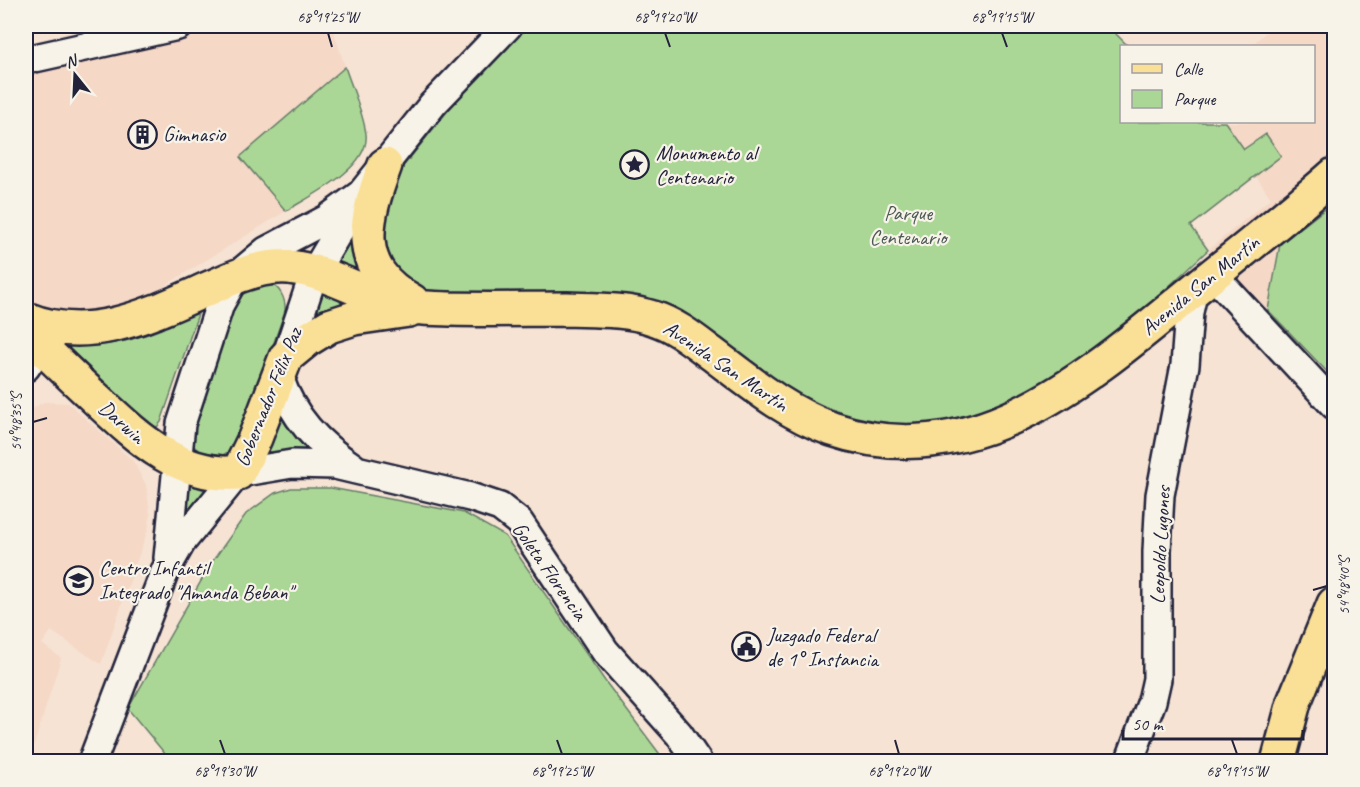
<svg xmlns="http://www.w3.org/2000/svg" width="1360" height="787" font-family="Caveat,sans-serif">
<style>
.built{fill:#f5d8c6}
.green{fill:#abd796;stroke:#667c68;stroke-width:1.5}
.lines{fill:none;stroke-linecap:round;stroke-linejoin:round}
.minor-casing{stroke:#22223b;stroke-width:32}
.major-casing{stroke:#22223b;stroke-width:38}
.minor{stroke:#f7f3e8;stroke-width:27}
.major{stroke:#fadf96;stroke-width:33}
.ticks{fill:none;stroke:#22223b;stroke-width:2}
.labels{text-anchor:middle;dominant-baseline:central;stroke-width:4.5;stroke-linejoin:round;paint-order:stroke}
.poi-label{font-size:21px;fill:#22223b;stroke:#f7f3e8;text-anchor:start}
.park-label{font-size:21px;fill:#4b5856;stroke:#f7f3e8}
.street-label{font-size:21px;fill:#22223b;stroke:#f7f3e8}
.neatline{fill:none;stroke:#22223b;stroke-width:2}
.ticks-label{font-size:15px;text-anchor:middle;fill:#22223b}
</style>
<rect width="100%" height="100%" fill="#f6e3d4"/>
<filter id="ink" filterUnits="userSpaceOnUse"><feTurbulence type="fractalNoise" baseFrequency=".0167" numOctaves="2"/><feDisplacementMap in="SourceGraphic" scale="12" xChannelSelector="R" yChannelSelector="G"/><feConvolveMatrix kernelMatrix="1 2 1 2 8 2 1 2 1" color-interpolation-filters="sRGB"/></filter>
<g filter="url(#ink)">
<path class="built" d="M242,26H332L345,67L240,157L286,211L156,291L123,306L89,313L71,312L53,310L26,300V74Z
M1273,26H1334V385L1208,250L1271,198L1255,175L1281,156L1244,150L1225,122H1314V46H1251Z
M44,402L68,403L133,461L146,485L150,514L148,529L101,664L51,631L42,644L61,658L29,761H26V412Z"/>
<path class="green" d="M525,26H1108L1128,46H1122V122H1225L1244,149L1266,134L1281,156L1191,226L1208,250L1096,354L1027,398L948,422L894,427L818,410L689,322L443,295L424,290L399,275L382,247L379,231L393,179L483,67Z
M345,67C352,88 363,112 366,134C370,168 310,196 286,211L240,157Z
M1334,202V379L1268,310L1280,244Z
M359,221L379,281L330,272Z
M269,283C280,287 286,299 285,311L240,439L236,447L223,455L199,452L190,441V429L237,300L247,288Z
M325,287L384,308L311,326Z
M201,305L161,422L157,427L145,424L85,364L51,340C103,355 158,336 201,305Z
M282,410L331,457L264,462Z
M181,482L214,493L189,520L182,512Z
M291,488H331L464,513L505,536L605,681L665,761H171L128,709L212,562L246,514L275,493Z"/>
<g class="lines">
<defs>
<path id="minor" d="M26,60L178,26
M1213,275L1334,405
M286,357L314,273L361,194L433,104L508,26
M26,367L40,346
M279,377C293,418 318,444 353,467
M168,558L181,424L220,304L235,277L266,251L327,219L361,194
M92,762L165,571L181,543L238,473L292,464L335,465L470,497L500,507L519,522L605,651L679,734L698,762
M1129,762L1152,701L1157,679V551L1160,495L1185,365L1189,312L1194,290"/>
<path id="major" d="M385,165C365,219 351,268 412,301
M26,319C94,347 158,310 219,284C241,274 265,265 289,267C330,271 367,298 407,306C421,309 436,308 450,309C489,310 528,309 567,309C596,310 626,309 653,318C676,325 696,342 715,356C752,384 787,413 832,429C976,478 1090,375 1194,290C1241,252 1289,215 1334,175
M26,332C48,353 70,375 93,396C135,435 176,477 238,473L255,438L286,357L308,339L329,326L354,318L409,310
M1278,762L1294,702L1334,604"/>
</defs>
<use href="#minor" class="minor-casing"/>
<use href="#major" class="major-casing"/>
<use href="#minor" class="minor"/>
<use href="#major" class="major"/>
</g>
</g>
<path class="ticks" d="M328,33L332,47M665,33L670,47M1002,33L1007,47M33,422L47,418M1313,590L1327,586M220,740L225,754M557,740L562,754M895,740L899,754M1232,740L1237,754"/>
<defs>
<symbol id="building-ring" viewBox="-11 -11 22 22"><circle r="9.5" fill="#f7f3e8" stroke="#22223b" stroke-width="1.5"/><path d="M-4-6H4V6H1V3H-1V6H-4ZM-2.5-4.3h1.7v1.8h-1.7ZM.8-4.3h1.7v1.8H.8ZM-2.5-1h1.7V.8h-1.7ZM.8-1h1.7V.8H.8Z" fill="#22223b"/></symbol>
<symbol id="sight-ring" viewBox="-11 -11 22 22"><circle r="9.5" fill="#f7f3e8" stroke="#22223b" stroke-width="1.5"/><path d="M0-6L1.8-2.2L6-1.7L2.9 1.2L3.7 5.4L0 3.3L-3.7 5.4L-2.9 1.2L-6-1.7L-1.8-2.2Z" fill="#22223b"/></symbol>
<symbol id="school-ring" viewBox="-11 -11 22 22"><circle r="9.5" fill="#f7f3e8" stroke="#22223b" stroke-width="1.5"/><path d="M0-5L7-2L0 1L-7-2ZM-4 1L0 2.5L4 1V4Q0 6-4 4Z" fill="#22223b"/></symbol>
<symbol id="civic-ring" viewBox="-11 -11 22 22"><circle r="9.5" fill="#f7f3e8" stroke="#22223b" stroke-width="1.5"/><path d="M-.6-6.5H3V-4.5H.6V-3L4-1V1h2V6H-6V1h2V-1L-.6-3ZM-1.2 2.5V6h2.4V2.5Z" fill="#22223b"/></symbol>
</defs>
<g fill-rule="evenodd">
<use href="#building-ring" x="126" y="118" width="33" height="33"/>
<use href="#sight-ring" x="618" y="148" width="33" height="33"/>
<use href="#school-ring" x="62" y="564" width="33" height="33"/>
<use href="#civic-ring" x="730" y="630" width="33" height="33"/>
</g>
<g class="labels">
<g class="poi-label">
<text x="163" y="134">Gimnasio</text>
<text x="656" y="153">Monumento al<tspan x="656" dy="24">Centenario</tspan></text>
<text x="99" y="568">Centro Infantil<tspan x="99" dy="24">Integrado "Amanda Beban"</tspan></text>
<text x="767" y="635">Juzgado Federal<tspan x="767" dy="24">de 1° Instancia</tspan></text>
</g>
<g class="park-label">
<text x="908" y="213">Parque<tspan x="908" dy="24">Centenario</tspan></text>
</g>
<g class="street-label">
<text transform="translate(1200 285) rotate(-39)">Avenida San Martín</text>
<text transform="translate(726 366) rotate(34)">Avenida San Martín</text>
<text transform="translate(268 397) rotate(-68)">Gobernador Félix Paz</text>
<text transform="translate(122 422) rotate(42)">Darwin</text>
<text transform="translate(1160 545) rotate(-87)">Leopoldo Lugones</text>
<text transform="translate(550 571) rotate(55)">Goleta Florencia</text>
</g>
</g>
<rect width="1360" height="787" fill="none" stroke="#f7f3e8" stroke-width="66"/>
<rect x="1120" y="45" width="195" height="78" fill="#f7f3e8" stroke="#a29fa3" stroke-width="1.5"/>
<rect x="1132" y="64" width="30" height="9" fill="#fadf96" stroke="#a29fa3" stroke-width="1.5"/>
<text x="1174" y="75" font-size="18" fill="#22223b">Calle</text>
<rect x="1132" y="90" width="30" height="18" fill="#abd796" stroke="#a29fa3" stroke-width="1.5"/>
<text x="1174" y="105" font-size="18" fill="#22223b">Parque</text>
<g transform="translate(75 75) rotate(342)" stroke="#f7f3e8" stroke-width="4.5" paint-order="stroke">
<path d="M0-4.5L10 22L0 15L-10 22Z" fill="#22223b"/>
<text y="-9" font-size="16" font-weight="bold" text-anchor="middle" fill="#22223b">N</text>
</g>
<path d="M1123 730v9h180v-9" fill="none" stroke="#22223b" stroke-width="3"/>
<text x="1132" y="730" font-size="18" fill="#22223b" stroke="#f7f3e8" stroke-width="4.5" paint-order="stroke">50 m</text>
<rect x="33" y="33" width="1294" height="721" class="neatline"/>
<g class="ticks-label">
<text x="328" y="22">68°19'25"W</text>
<text x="665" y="22">68°19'20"W</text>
<text x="1002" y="22">68°19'15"W</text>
<text transform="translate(16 422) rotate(-90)" y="5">54°48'35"S</text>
<text transform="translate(1344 586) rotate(-90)" y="5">54°48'40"S</text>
<text x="225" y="776">68°19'30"W</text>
<text x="562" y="776">68°19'25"W</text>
<text x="899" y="776">68°19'20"W</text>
<text x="1237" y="776">68°19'15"W</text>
</g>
</svg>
